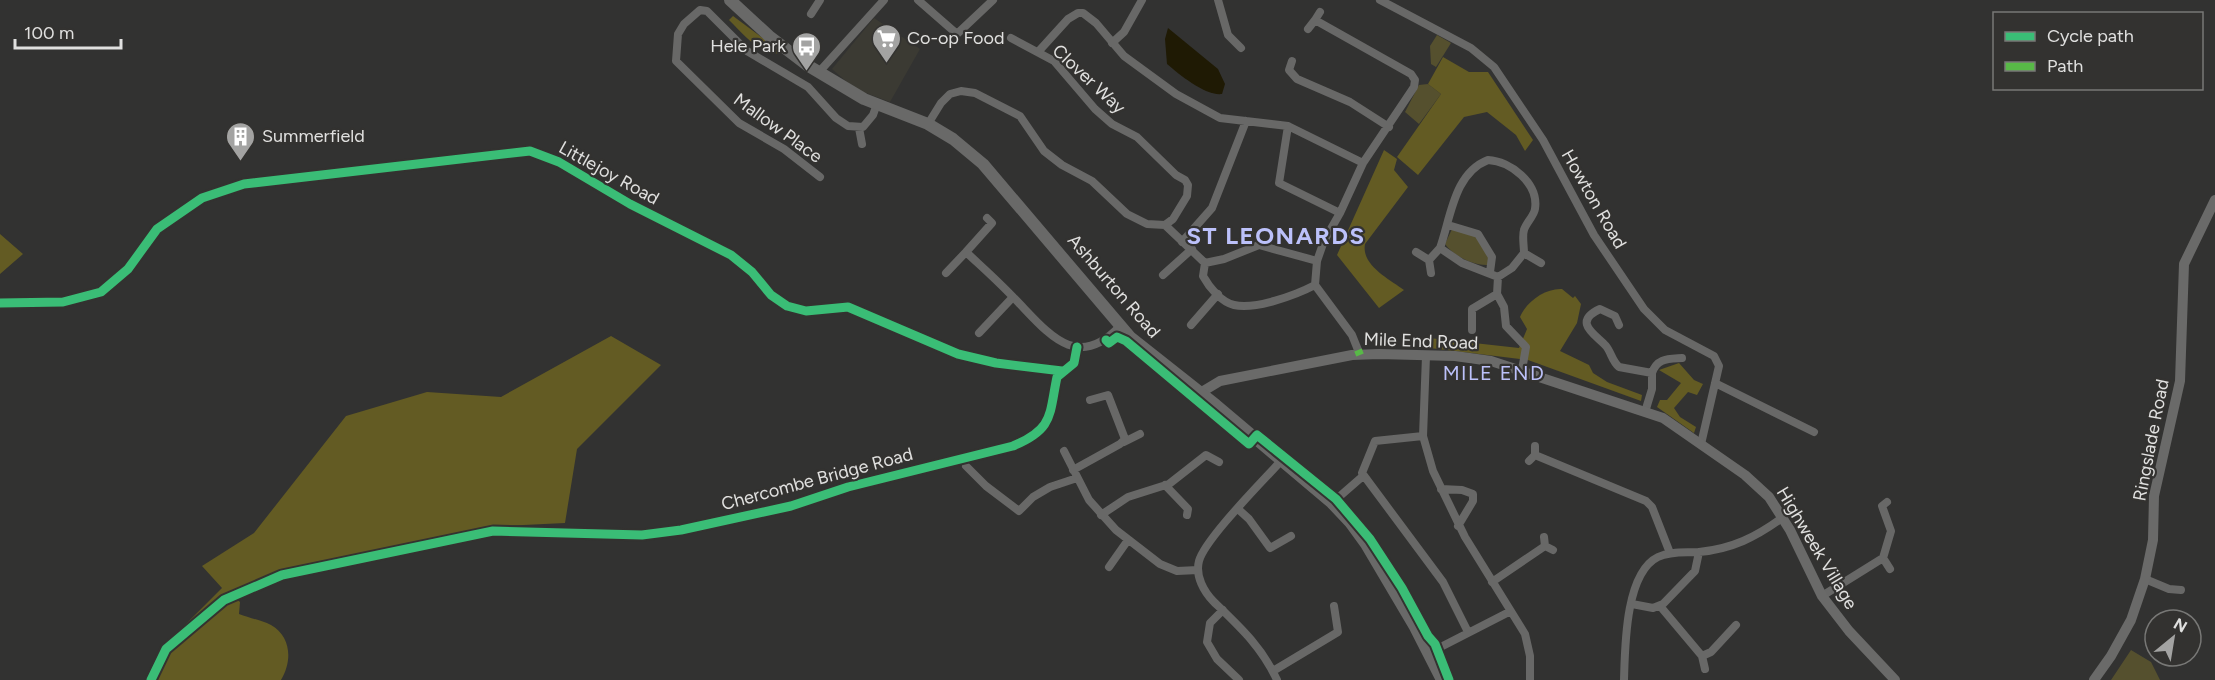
<svg xmlns="http://www.w3.org/2000/svg" width="2215" height="680" font-family="Figtree,sans-serif">
<style>
.built{fill:#3b3a33}
.green{fill:#55502e}
.forest{fill:#635b23}
.water{fill:#1f1a04}
.lines{fill:none;stroke-linecap:round;stroke-linejoin:round}
.street{stroke:#686867;stroke-width:8}
.secondary{stroke:#6a6a69;stroke-width:10}
.primary{stroke:#696968;stroke-width:12}
.quiet{stroke:#58b947;stroke-width:8;stroke-dasharray:15 8;stroke-linecap:butt}
.cycleway-casing{stroke:#333230;stroke-width:13}
.cycleway{stroke:#3abd76;stroke-width:9}
.labels{text-anchor:middle;dominant-baseline:central;stroke-width:4.5;stroke-linejoin:round;paint-order:stroke}
.poi-label{font-size:18px;fill:#e0e0df;stroke:#333230;text-anchor:start}
.street-label{font-size:18px;fill:#e0e0df;stroke:#333230}
.neighbourhood-label{font-size:20px;letter-spacing:1.5px;fill:#bcc1fa;stroke:#333230}
.district-label{font-size:24px;font-weight:bold;letter-spacing:1.5px;fill:#bcc1fa;stroke:#333230}
</style>
<rect width="100%" height="100%" fill="#323231"/>
<path class="built" d="M874,18L920,49L890,102L855,89L832,69Z"/>
<path class="green" d="M1437,35L1451,43L1436,67L1431,64L1430,46Z
M1428,84L1441,94L1419,124L1405,112L1419,85Z
M1452,229L1477,237L1489,258L1488,265C1475,266 1453,256 1445,244Z
M2131,650L2151,662L2160,680H2111Z"/>
<path class="forest" d="M733,16L779,50L781,54C757,52 746,37 729,20Z
M1443,57L1469,72H1488L1533,140L1525,151L1516,135L1487,112L1464,117L1418,175L1397,157L1441,94L1428,84Z
M1384,150L1397,159L1394,170L1408,187L1365,244C1361,265 1389,279 1404,290L1379,308L1337,255Z
M0,234L23,254L0,274Z
M1562,289L1573,298L1575,296L1581,304L1577,323L1560,351L1589,365L1593,373L1607,382L1642,395L1641,401L1528,360L1430,348L1429,338L1519,348L1527,329L1520,317C1526,302 1545,288 1562,289Z
M611,336L661,365L577,449L565,523L500,526L281,574L233,596L240,602L239,614C249,618 261,620 271,625C292,637 292,662 281,680H146L158,652L222,588L202,566L254,533L346,416L427,392L501,397Z
M1679,363L1694,380L1703,384L1697,395L1688,392L1674,408L1680,417L1696,427L1694,433L1657,407L1660,400H1667L1681,383L1659,370Z"/>
<path class="water" d="M1168,28L1218,69L1225,84L1222,94C1205,96 1180,75 1167,64L1165,39Z"/>
<g class="lines">
<path class="street" d="M918,0L957,34L993,0
M1218,0L1228,35L1241,48
M1380,0L1471,48L1494,67L1543,140L1594,235L1644,309L1665,330L1714,356L1719,366L1701,444
M811,14L820,0
M1315,20L1320,12
M1308,29L1315,20L1411,74L1415,80L1414,87L1363,163L1340,213L1324,241L1317,261L1315,285L1352,335L1358,350
M1011,38L1054,61L1095,109L1112,124L1137,137L1176,175L1185,180L1188,185L1187,196L1173,219L1165,225
M1112,43L1124,32L1142,0
M1038,52L1068,19L1078,13H1083L1096,23L1124,56L1176,94L1220,118L1288,126L1363,163
M1292,61L1289,70L1297,79L1350,102L1389,127
M819,72L884,0
M928,124L941,103L950,94L961,91L975,93L1020,116L1044,151L1062,165L1092,181L1127,214L1147,224L1165,225
M1288,126L1279,183L1340,213
M859,128L862,144
M1488,160C1510,161 1539,183 1535,209C1534,216 1526,223 1524,230C1522,236 1524,246 1524,253L1512,268L1498,277L1462,263L1440,248C1451,217 1454,173 1488,160Z
M820,177L784,149L739,123L676,61L678,34L684,24L700,10L707,11L747,51L808,87L836,118L848,126L863,127L873,115L877,104
M1165,225L1205,263L1203,276C1209,287 1221,302 1234,305C1255,310 1296,295 1315,285
M1448,225L1478,234L1492,257L1490,272
M1182,242L1212,208L1246,121
M966,252L992,223L987,218
M1416,252L1429,260L1440,248
M1524,253L1541,263
M1429,260L1431,273
M1205,263L1224,259L1259,245L1317,261
M946,273L966,252C982,267 998,281 1013,297C1046,330 1075,374 1120,326
M1163,275L1192,249
M1498,277L1497,294L1504,307L1506,326L1526,347L1522,370
M0,303L63,302L101,292L128,269L157,229L202,198L244,184L530,151L559,162L630,204L731,255L752,272L771,295L787,306L806,311L848,307L958,354L996,363L1062,371
M1191,325L1218,294
M1619,325L1615,316L1600,309C1572,322 1595,334 1606,346C1611,352 1612,361 1619,367L1652,373V389L1645,412
M1472,330V309L1497,294
M979,333L1013,297
M1426,356L1423,436L1433,471L1465,537L1525,634L1530,656V680
M1652,373C1657,358 1668,359 1682,358
M1715,383L1814,432
M1423,436L1375,441L1362,473L1443,582L1468,632
M1124,442L1140,434
M1064,451L1089,500L1116,530L1160,564L1177,571L1198,570
M1535,455L1646,501L1652,507L1670,553
M1529,461L1535,455V446
M966,466L986,486L1019,511L1033,497L1050,487L1077,478
M1073,470L1120,444L1125,439L1108,395L1090,400
M1165,485L1188,509L1187,515
M1441,489L1462,490L1473,494V501L1458,526
M1332,503L1363,476
M1238,509L1249,519L1270,548L1291,536
M1101,515L1128,497L1169,484L1206,455L1219,462
M1544,537L1545,546L1553,550
M1883,558L1890,569
M1109,567L1128,540
M2145,579L2169,589L2181,590
M1492,582L1545,546
M1822,596L1883,558L1891,531L1882,506L1887,502
M1632,604L1653,608L1663,604L1695,571L1699,552
M1660,606L1702,656L1711,652L1736,625
M1223,610L1210,623L1207,642L1217,659L1239,680
M1429,653L1509,612
M1702,656L1705,669
M1273,671L1338,632L1334,606
M151,680L166,649L224,600L282,575L493,531L642,535L681,530L791,506L848,487L1013,446C1054,429 1049,415 1057,377L1074,363L1077,347
M1277,680C1262,647 1240,627 1214,602C1204,592 1195,576 1199,561C1205,539 1262,482 1280,462
M1624,680C1625,648 1625,573 1658,557C1671,551 1685,553 1699,552C1732,549 1756,537 1782,518"/>
<path class="secondary" d="M1200,393L1220,381L1352,355L1379,354L1455,356L1491,361L1663,418L1745,475L1769,497L1790,530L1822,596L1849,631L1895,680
M2094,680L2111,656L2131,620L2145,579L2153,540L2154,496L2180,381L2184,264L2215,200"/>
<path class="primary" d="M730,0L769,36L807,65L864,99L928,124L953,139L983,164L1130,337L1216,405L1332,503L1350,522L1366,544L1415,627L1442,680"/>
<path class="quiet" d="M1358,350L1360,355"/>
<defs>
<path id="cycleway" d="M0,303L63,302L101,292L128,269L157,229L202,198L244,184L530,151L559,162L630,204L731,255L752,272L771,295L787,306L806,311L848,307L958,354L996,363L1062,371
M1106,340L1109,343L1117,337L1126,341L1249,444L1257,435L1336,499L1370,539L1402,588L1428,636L1435,644L1449,680
M151,680L166,649L224,600L282,575L493,531L642,535L681,530L791,506L848,487L1013,446C1054,429 1049,415 1057,377L1074,363L1077,347"/>
</defs>
<use href="#cycleway" class="cycleway-casing"/>
<use href="#cycleway" class="cycleway"/>
</g>
<defs>
<symbol id="supermarket-pin" viewBox="-11 -11 22 30"><path d="M0 17L-7.5 6A9.5 9.5 0 1 1 7.5 6Z" fill="#a3a3a2" stroke="#333230"/><path d="M-6-5.5h2.5l.6 2H6L4.5 2H-2.5L-4.4-4H-6ZM-1.5 3.2a1.3 1.3 0 1 0 .1 0ZM3 3.2a1.3 1.3 0 1 0 .1 0Z" fill="#fff"/></symbol>
<symbol id="bus-pin" viewBox="-11 -11 22 30"><path d="M0 17L-7.5 6A9.5 9.5 0 1 1 7.5 6Z" fill="#a3a3a2" stroke="#333230"/><path d="M-5-6H5V4H4V6H2V4H-2V6H-4V4H-5ZM-3.5-4V0h7V-4ZM-3.5 1.2v1.5H-2V1.2ZM2 1.2v1.5H3.5V1.2Z" fill="#fff"/></symbol>
<symbol id="building-pin" viewBox="-11 -11 22 30"><path d="M0 17L-7.5 6A9.5 9.5 0 1 1 7.5 6Z" fill="#a3a3a2" stroke="#333230"/><path d="M-4-6H4V6H1V3H-1V6H-4ZM-2.5-4.3h1.7v1.8h-1.7ZM.8-4.3h1.7v1.8H.8ZM-2.5-1h1.7V.8h-1.7ZM.8-1h1.7V.8H.8Z" fill="#fff"/></symbol>
</defs>
<g fill-rule="evenodd">
<use href="#supermarket-pin" x="870" y="22" width="33" height="45"/>
<use href="#bus-pin" x="790" y="30" width="33" height="45"/>
<use href="#building-pin" x="224" y="120" width="33" height="45"/>
</g>
<g class="labels">
<g class="poi-label">
<text x="907" y="38">Co-op Food</text>
<text x="786" y="46" text-anchor="end">Hele Park</text>
<text x="262" y="136">Summerfield</text>
</g>
<g class="street-label">
<text transform="translate(1089 79) rotate(43)">Clover Way</text>
<text transform="translate(778 128) rotate(36)">Mallow Place</text>
<text transform="translate(609 173) rotate(29)">Littlejoy Road</text>
<text transform="translate(1594 199) rotate(60)">Howton Road</text>
<text transform="translate(1114 286) rotate(49)">Ashburton Road</text>
<text transform="translate(1421 341) rotate(2)">Mile End Road</text>
<text transform="translate(2151 440) rotate(-79)">Ringslade Road</text>
<text transform="translate(817 479) rotate(-15)">Chercombe Bridge Road</text>
<text transform="translate(1817 548) rotate(59)">Highweek Village</text>
</g>
<g class="neighbourhood-label">
<text x="1494" y="373">MILE END</text>
</g>
<g class="district-label">
<text x="1276" y="235">ST LEONARDS</text>
</g>
</g>
<rect x="1993" y="12" width="210" height="78" fill="#333230" stroke="#787876" stroke-width="1.5"/>
<rect x="2005" y="32" width="30" height="9" fill="#3abd76" stroke="#787876" stroke-width="1.5"/>
<text x="2047" y="42" font-size="18" fill="#e0e0df">Cycle path</text>
<rect x="2005" y="62" width="30" height="9" fill="#58b947" stroke="#787876" stroke-width="1.5"/>
<text x="2047" y="72" font-size="18" fill="#e0e0df">Path</text>
<g transform="translate(2173 638) rotate(30)"><circle r="28" fill="#333230" stroke="#787876" stroke-width="1.5"/>
<path d="M0-4.5L10 22L0 15L-10 22Z" fill="#a3a3a2"/>
<text y="-9" font-size="16" font-weight="bold" text-anchor="middle" fill="#e0e0df">N</text>
</g>
<path d="M15 39v9h106v-9" fill="none" stroke="#e0e0df" stroke-width="3"/>
<text x="24" y="39" font-size="18" fill="#e0e0df" stroke="#333230" stroke-width="4.5" paint-order="stroke">100 m</text>
</svg>
